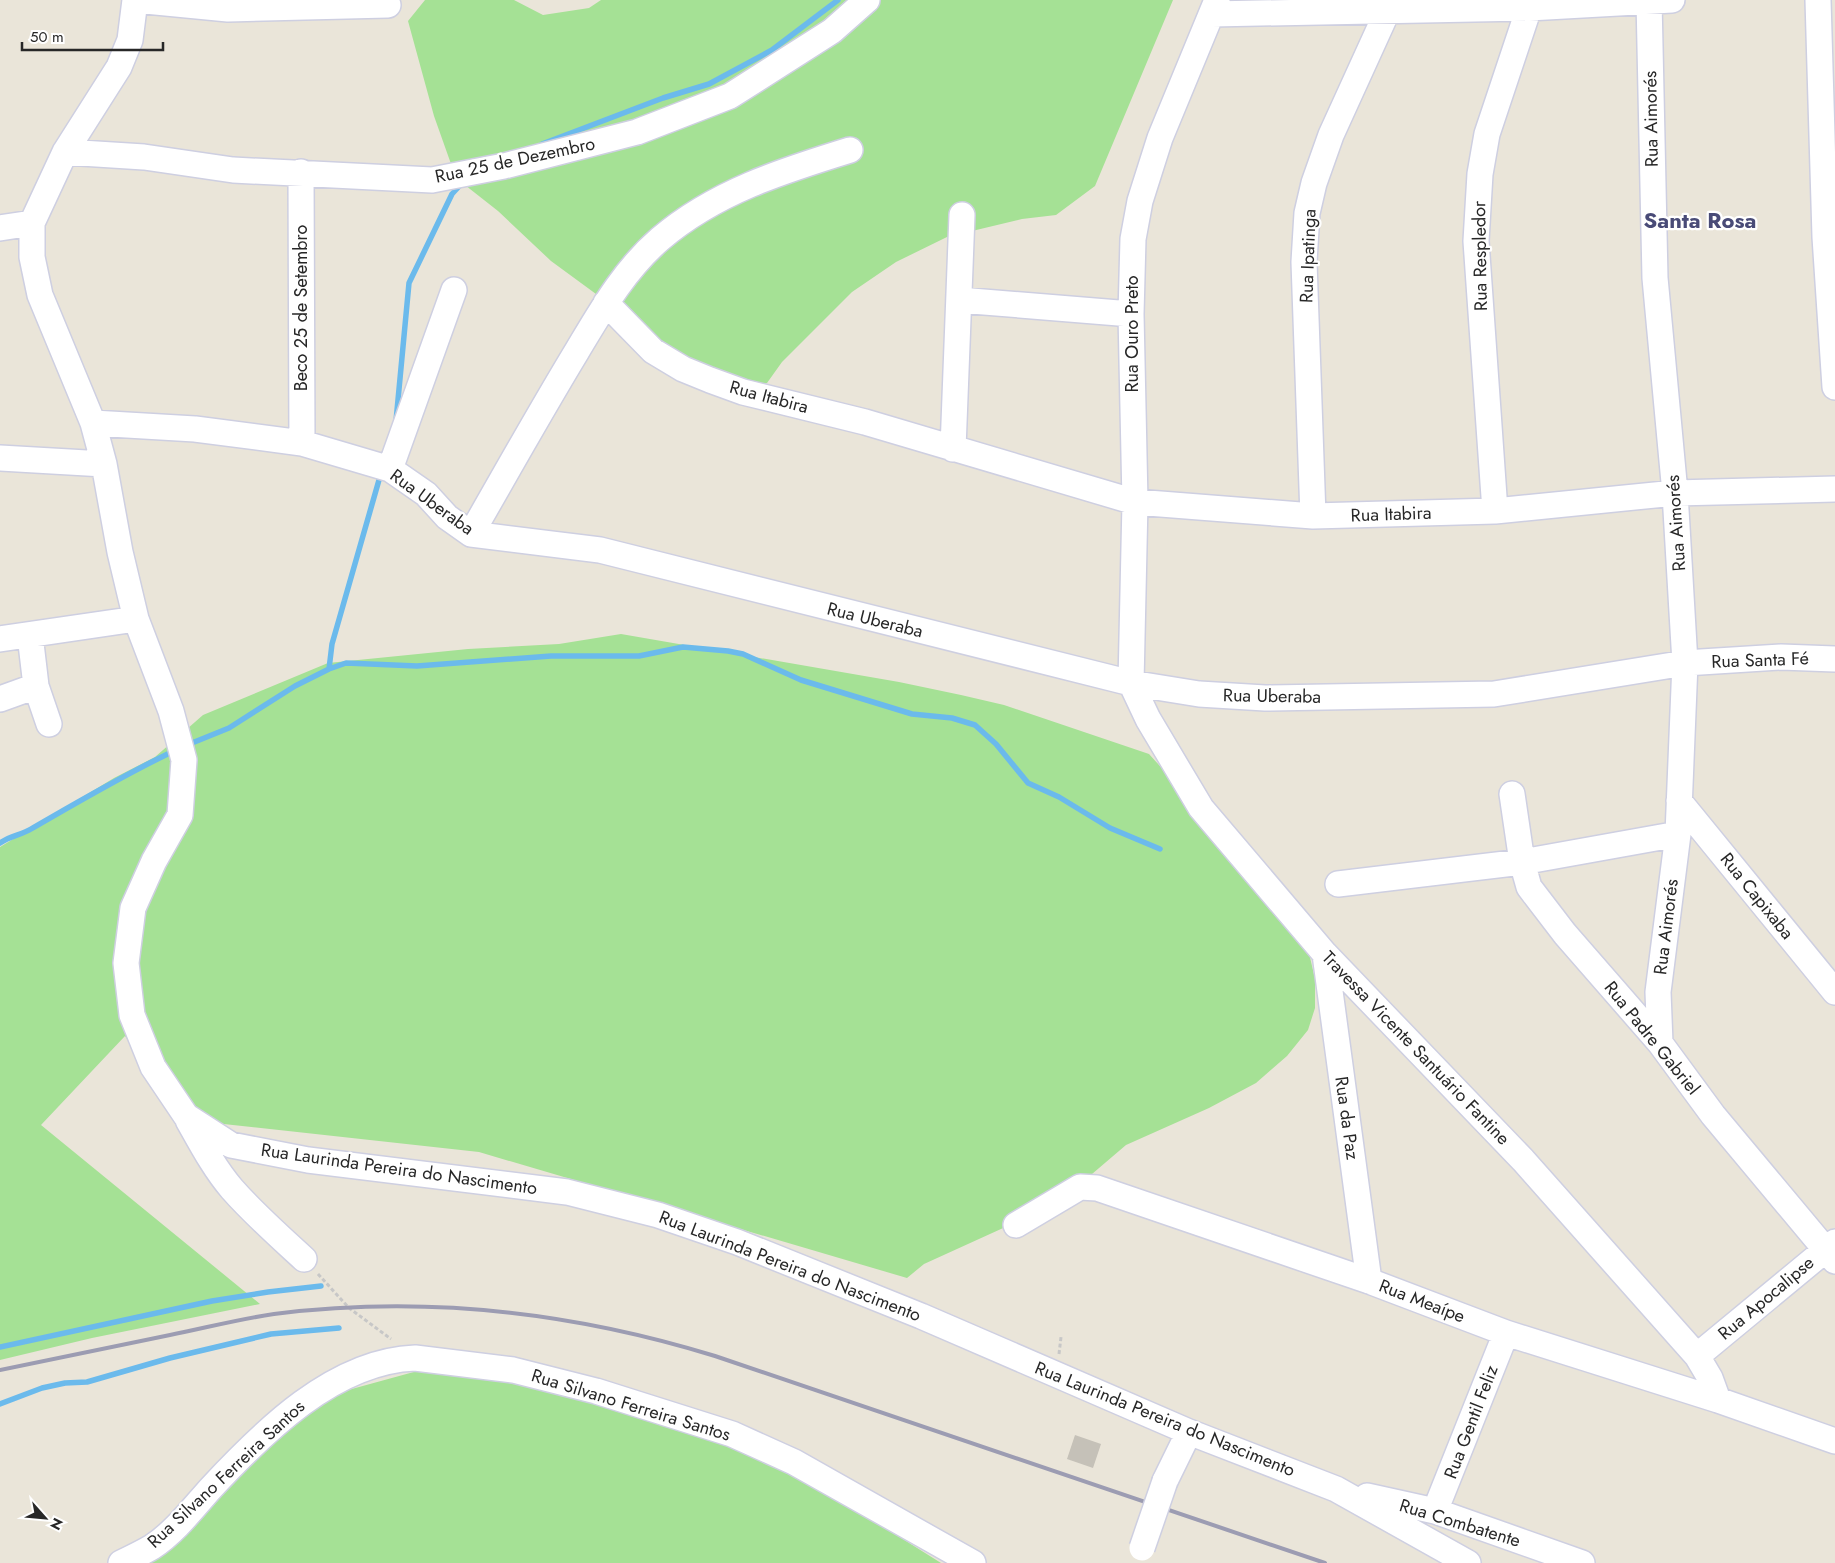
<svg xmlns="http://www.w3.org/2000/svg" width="1835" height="1563" font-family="Jost,sans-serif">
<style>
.green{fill:#a5e195}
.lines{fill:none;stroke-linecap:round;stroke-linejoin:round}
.stream{stroke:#6bbaec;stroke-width:5.5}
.building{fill:#c5c1b8}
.minor-casing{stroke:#cecfe1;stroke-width:28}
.path{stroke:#c7c7c7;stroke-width:3;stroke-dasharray:4 2.5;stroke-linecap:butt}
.minor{stroke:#fff;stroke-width:25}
.rail{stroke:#9c9cb2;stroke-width:4}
.minor-bridge-casing{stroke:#cecfe1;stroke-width:28;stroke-linecap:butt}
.minor-bridge{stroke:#fff;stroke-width:25}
.labels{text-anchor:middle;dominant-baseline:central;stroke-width:4.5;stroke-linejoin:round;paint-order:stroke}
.street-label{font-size:18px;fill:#272727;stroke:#fff}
.district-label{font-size:22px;font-weight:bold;fill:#494b77;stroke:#fff}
</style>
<rect width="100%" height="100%" fill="#eae5d9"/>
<path class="green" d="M425,0H514L543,15L589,8L601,0H1173L1095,186L1056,215L1022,219L947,237L896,262L852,292L782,362L767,383L753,386L727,379L671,349L551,261L498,211L456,178L434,116L408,21Z
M621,634L899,682L961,695L1004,705L1149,754L1188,797L1306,940L1315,979V1008L1308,1030L1287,1056L1256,1083L1209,1108L1126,1145L1085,1180L1023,1219L924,1264L907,1278L479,1152L196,1121L166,1094L125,1036L41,1125L260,1304L92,1338L0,1360V847L114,778L155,757L203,715L328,663L468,649L559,644Z
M472,1356L516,1357L574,1372L629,1393L771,1456L941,1563H136L220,1492L319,1398Z"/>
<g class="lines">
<path class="stream" d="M542,144L663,98L709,84L772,50L838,0
M396,421L409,283L452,194L463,182
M329,669L332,644L381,473
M187,745L229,728L295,686L329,669L346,663L417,666L551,656H639L683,647L728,651L743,654L801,680L912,714L952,718L975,725L996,744L1028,783L1059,797L1110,828L1160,849
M0,843C10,836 21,835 31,829C78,802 125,774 174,751
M0,1347L212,1301L268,1292L321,1286
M0,1404L42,1388L65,1383L87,1382L170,1358L271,1334L339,1328"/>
</g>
<path class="building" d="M1075,1435L1101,1444L1093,1468L1067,1459Z"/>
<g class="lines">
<defs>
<path id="minor" d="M1217,0L1160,138L1140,201L1133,239L1131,314L1135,502L1131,683L1148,719L1201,808L1325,954L1523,1160L1697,1356L1710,1378L1718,1400
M1649,0L1655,278L1675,493L1685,663L1678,834L1658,992L1660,1043
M1818,0L1825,237L1835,387
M388,5L228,9L135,0L130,40L119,67L65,152L32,223V257L40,295L93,423L104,464L120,552L136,619L171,711L184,760L180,815L154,861L133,908L126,963L132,1015L153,1067L186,1116L231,1145L308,1160L567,1192L658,1215L737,1242L921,1316L1189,1432L1336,1489L1468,1563
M1212,14L1529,8L1672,0
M65,152L144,157L233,170L432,180L504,166L637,132L730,96L832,31L867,0
M301,172L302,443
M0,228L32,223
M959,300L1131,314
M606,303L653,351L683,369L710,380L743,392L865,422L1135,502L1313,516L1495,511L1675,493L1835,489
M93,423L195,429L302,443L390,469L426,494L447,517L471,534L600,550L1131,683L1199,694L1265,698L1494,694L1685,663L1781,657L1835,659
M953,449L962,215
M0,458L104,464
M390,469L454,290
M1495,511L1476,241L1480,174L1487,134L1529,8
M1313,516L1304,262L1307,213L1314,183L1331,135L1387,12
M471,534C506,473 540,412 577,351C601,311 624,270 660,239C715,192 782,171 850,150
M30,635L36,686L49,724
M0,639L136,619
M0,699L36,686
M1512,794L1522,862L1529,887L1565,934L1660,1043L1713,1115L1835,1261
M1679,801L1835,992
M1338,884L1522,862L1678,834
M1325,954L1369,1281
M188,1120C201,1143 214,1168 232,1189C254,1214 279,1236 304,1259
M1016,1225L1080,1187L1097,1188L1369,1281L1506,1333L1718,1400L1835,1441
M1697,1356L1835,1242
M1165,1481L1189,1432
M1367,1496L1435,1511L1582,1563
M1435,1511L1506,1333
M121,1563C131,1558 142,1553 152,1547C175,1532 193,1508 211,1488C263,1432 334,1361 415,1358L513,1370L596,1391L732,1434L794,1462L973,1563"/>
</defs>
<use href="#minor" class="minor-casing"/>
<path class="path" d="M318,1274L349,1308L391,1339
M1059,1354L1061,1337"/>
<use href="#minor" class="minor"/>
<path class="rail" d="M0,1370C57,1358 114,1347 170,1335C205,1328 239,1319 274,1314C424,1295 572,1312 715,1356L1325,1563"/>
<defs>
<path id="minor-bridge" d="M1142,1548L1165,1481"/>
</defs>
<use href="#minor-bridge" class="minor-bridge-casing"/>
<use href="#minor-bridge" class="minor-bridge"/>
</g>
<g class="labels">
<g class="street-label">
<text transform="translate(1651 119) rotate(-91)">Rua Aimorés</text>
<text transform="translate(515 160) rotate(-12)">Rua 25 de Dezembro</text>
<text transform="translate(1308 256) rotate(-88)">Rua Ipatinga</text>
<text transform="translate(1480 256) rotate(-91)">Rua Respledor</text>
<text transform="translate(301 308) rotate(-90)">Beco 25 de Setembro</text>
<text transform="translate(1132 334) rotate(-90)">Rua Ouro Preto</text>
<text transform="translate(769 397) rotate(15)">Rua Itabira</text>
<text transform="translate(432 502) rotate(36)">Rua Uberaba</text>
<text transform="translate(1391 514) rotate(-2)">Rua Itabira</text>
<text transform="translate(1676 523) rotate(-94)">Rua Aimorés</text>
<text transform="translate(875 620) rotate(14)">Rua Uberaba</text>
<text transform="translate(1760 660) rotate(-2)">Rua Santa Fé</text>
<text transform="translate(1272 696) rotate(1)">Rua Uberaba</text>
<text transform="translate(1757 896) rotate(51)">Rua Capixaba</text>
<text transform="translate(1666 927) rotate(-83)">Rua Aimorés</text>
<text transform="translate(1652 1038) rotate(51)">Rua Padre Gabriel</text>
<text transform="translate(1416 1048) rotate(46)">Travessa Vicente Santuário Fantine</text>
<text transform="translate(1347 1118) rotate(82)">Rua da Paz</text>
<text transform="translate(399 1169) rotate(8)">Rua Laurinda Pereira do Nascimento</text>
<text transform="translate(790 1266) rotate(21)">Rua Laurinda Pereira do Nascimento</text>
<text transform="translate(1766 1298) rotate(-40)">Rua Apocalipse</text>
<text transform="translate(1422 1301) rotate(21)">Rua Meaípe</text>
<text transform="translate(631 1405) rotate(17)">Rua Silvano Ferreira Santos</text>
<text transform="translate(1165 1419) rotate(22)">Rua Laurinda Pereira do Nascimento</text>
<text transform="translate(1471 1422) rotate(-69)">Rua Gentil Feliz</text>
<text transform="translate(226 1474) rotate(-43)">Rua Silvano Ferreira Santos</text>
<text transform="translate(1460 1523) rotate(17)">Rua Combatente</text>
</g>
<g class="district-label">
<text x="1700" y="220">Santa Rosa</text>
</g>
</g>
<g transform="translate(45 1518) rotate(117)" stroke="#ffffff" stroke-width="4" paint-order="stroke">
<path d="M0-4L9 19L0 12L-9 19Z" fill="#272727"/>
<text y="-8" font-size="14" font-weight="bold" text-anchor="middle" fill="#272727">N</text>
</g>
<path d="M22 42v8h141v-8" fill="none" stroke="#272727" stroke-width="2.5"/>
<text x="30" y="42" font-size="15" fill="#272727" stroke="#ffffff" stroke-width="4" paint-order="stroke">50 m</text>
</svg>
